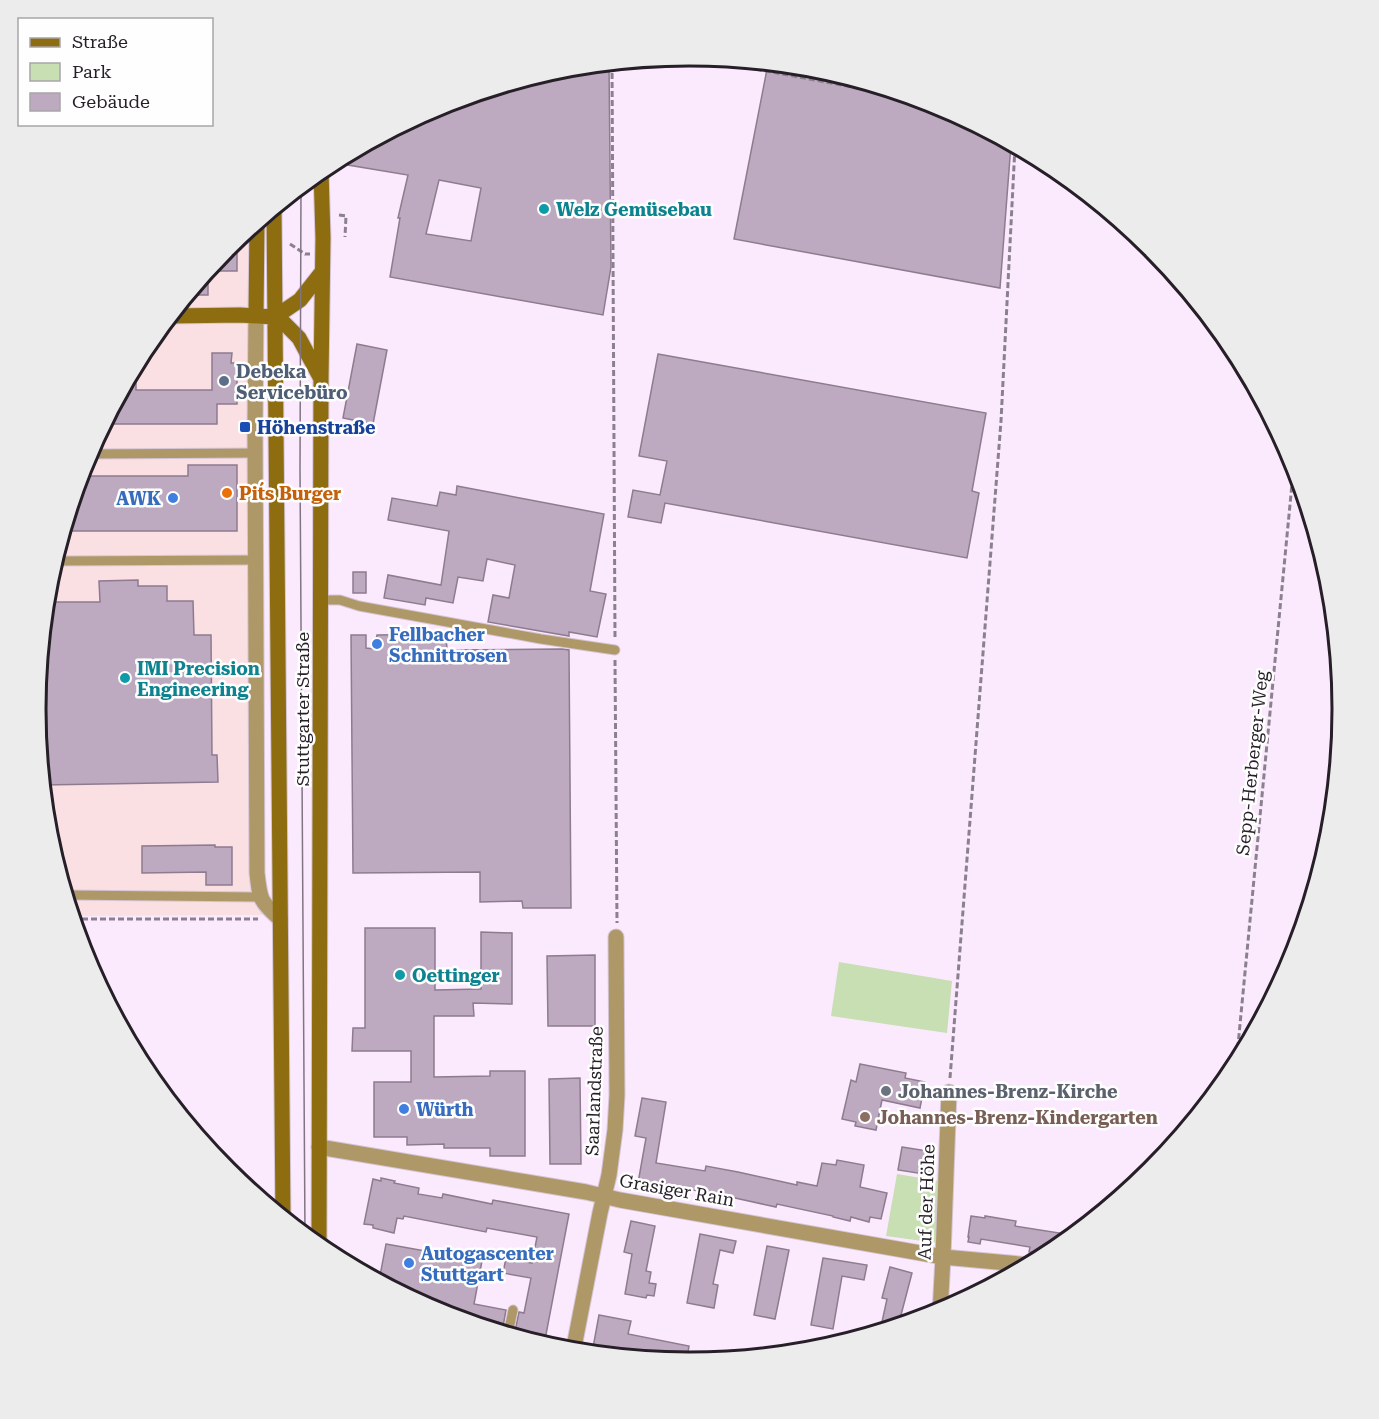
<svg xmlns="http://www.w3.org/2000/svg" width="1379" height="1419" font-family="'Roboto Serif',serif">
<style>
.industrial{fill:#fadfe3}
.green{fill:#c8deb3}
.building{fill:#bdaac0;stroke:#8e7b90;stroke-width:1.5;fill-rule:evenodd}
.lines{fill:none;stroke-linecap:round;stroke-linejoin:round}
.lane-casing{stroke:#d5c5d6;stroke-width:11}
.street-casing{stroke:#d5c5d6;stroke-width:17}
.secondary-casing{stroke:#d5c5d6;stroke-width:17}
.path{stroke:#8b808d;stroke-width:3;stroke-dasharray:6 3;stroke-linecap:butt}
.lane{stroke:#ae9867;stroke-width:9}
.street{stroke:#ae9867;stroke-width:15}
.secondary{stroke:#8d6d0f;stroke-width:15}
.tram{stroke:#817582;stroke-width:1.5}
.culture-dot{fill:#0f9aa8;stroke:#fefefe;stroke-width:2}
.service-dot{fill:#5c6f8a;stroke:#fefefe;stroke-width:2}
.transit-dot{fill:#1a4fb4;stroke:#fefefe;stroke-width:2}
.food-dot{fill:#e8710a;stroke:#fefefe;stroke-width:2}
.shop-dot{fill:#3f7fe0;stroke:#fefefe;stroke-width:2}
.worship-dot{fill:#6b7280;stroke:#fefefe;stroke-width:2}
.education-dot{fill:#8d6e63;stroke:#fefefe;stroke-width:2}
.labels{text-anchor:middle;dominant-baseline:central;stroke-width:5;stroke-linejoin:round;paint-order:stroke}
.culture-label{font-size:18px;font-weight:bold;fill:#0d838f;stroke:#fefefe;text-anchor:start}
.service-label{font-size:18px;font-weight:bold;fill:#4e5e75;stroke:#fefefe;text-anchor:start}
.transit-label{font-size:18px;font-weight:bold;fill:#164399;stroke:#fefefe;text-anchor:start}
.food-label{font-size:18px;font-weight:bold;fill:#c56008;stroke:#fefefe;text-anchor:start}
.shop-label{font-size:18px;font-weight:bold;fill:#366cbe;stroke:#fefefe;text-anchor:start}
.street-label{font-size:18px;fill:#261f27;stroke:#fefefe}
.worship-label{font-size:18px;font-weight:bold;fill:#5b616d;stroke:#fefefe;text-anchor:start}
.education-label{font-size:18px;font-weight:bold;fill:#785e54;stroke:#fefefe;text-anchor:start}
.rim{fill:none;stroke:#261f27;stroke-width:3}
</style>
<rect width="100%" height="100%" fill="#fbeafd"/>
<path class="industrial" d="M248,231L262,915L72,916L48,837L36,710L49,582L86,459L146,346L228,247Z"/>
<path class="green" d="M839,962L952,981L947,1033L831,1016Z
M897,1174L939,1181L937,1243L886,1236Z"/>
<path class="building" d="M609,64L611,267L603,315L390,277L400,218H398L408,175L348,165V154L440,106L562,68ZM439,180L481,188L471,241L426,234Z
M768,64L817,69L909,97L908,103L948,110L1011,144L1000,288L734,239Z
M237,239V271H208L228,247Z
M208,271V295H188Z
M357,344L387,350L373,424L343,418Z
M212,353H232L231,363H237V404H217V424H105L136,366V390H212Z
M658,354L986,413L972,491L979,493L967,558L665,503L661,523L628,517L633,490L660,495L667,461L639,456Z
M188,465H237V531H64L81,476H188Z
M457,486L604,514L590,591L606,594L597,637L569,632V636L488,622L493,595L509,598L515,565L487,559L483,581L458,577L453,603L426,598L425,605L384,598L388,575L441,585L449,531L388,520L392,498L437,506L440,492L456,495Z
M353,572H366V593H353Z
M138,580V586H167V601H193L194,635H211L212,755H217L218,782L43,785L36,710L47,602H100L99,581Z
M446,634L447,650L562,649L569,650L571,908H523L522,901L480,902V872L353,873L351,635H366V648L374,649L377,635Z
M215,845V847H232V885H206V872L142,873V846Z
M365,928H435V990L481,989V932L512,933V1004L473,1003L474,1016H434V1077L490,1076V1071H525V1156H490V1148H444V1144L407,1145V1137H374V1082H411V1051H352L353,1028H365Z
M595,955V1026H548L547,956Z
M860,1064L906,1073L905,1078L925,1082L920,1108L882,1100L876,1130L855,1126L856,1122L842,1119L851,1080L856,1082Z
M580,1078L581,1164H550L549,1079Z
M642,1098L666,1102L656,1163L705,1171L706,1166L738,1172L797,1185V1182L817,1186L822,1163L836,1165L837,1160L864,1165L860,1187L887,1193L881,1219L870,1217L869,1222L851,1217L850,1221L833,1217V1216L777,1204L776,1207L735,1198L688,1189V1191L638,1183L646,1138L635,1136Z
M902,1147L934,1152L930,1175L898,1170Z
M381,1178L395,1181L394,1183L419,1188L418,1194L442,1198L443,1194L492,1204L493,1200L569,1214L544,1345L514,1336L519,1312L524,1313L531,1278L503,1273L506,1258L532,1263L537,1237L487,1228L486,1232L404,1216L403,1219L397,1218L394,1233L373,1228V1225L364,1224L373,1179L381,1181Z
M971,1216L985,1218V1216L1016,1221L1015,1226L1066,1234L1064,1243L1049,1255L1029,1252L1030,1247L981,1239L980,1244L968,1242L969,1237H968Z
M631,1221L655,1226L646,1271L651,1272L649,1283L656,1284L654,1296L647,1295L646,1298L625,1294L632,1254L624,1252Z
M700,1234L736,1241L733,1253L720,1250L713,1284L718,1285L714,1308L687,1303Z
M386,1244L482,1261L474,1304L506,1310L502,1332L439,1313L379,1281Z
M767,1246L789,1250L775,1319L754,1315Z
M823,1258L867,1265L864,1280L842,1276L833,1329L811,1325Z
M890,1267L912,1273L901,1315L920,1319L880,1331L887,1299L882,1298Z
M599,1315L631,1321L628,1334L689,1346L688,1352L711,1357V1361L689,1363L592,1353Z"/>
<g class="lines">
<defs>
<path id="lane" d="M89,454L256,453
M55,561L256,560
M322,600H340L359,606L541,639L615,650
M66,895L259,897
M508,1334L513,1310"/>
<path id="street" d="M256,315L255,428L257,873C260,900 260,901 280,919
M319,1147L586,1192L620,1200L943,1257L1030,1265
M940,1313L943,1257L949,1092
M573,1352L600,1213L609,1175L615,1130L617,1095L616,937"/>
<path id="secondary" d="M274,209L283,1217
M256,315L257,223
M171,316L240,315L275,317L283,322L299,338L320,377
M275,317L300,300L322,272
M319,1247L321,379L323,238L321,170"/>
</defs>
<use href="#lane" class="lane-casing"/>
<use href="#street" class="street-casing"/>
<use href="#secondary" class="secondary-casing"/>
<path class="path" d="M685,56L912,98
M612,64L615,638
M813,79V68
M339,215L346,216L345,237
M290,244L305,254H310
M615,660L617,923
M73,919H258
M1236,1066L1294,463
M950,1078L1001,421L1015,146"/>
<use href="#lane" class="lane"/>
<use href="#street" class="street"/>
<use href="#secondary" class="secondary"/>
<path class="tram" d="M301,187L300,469L305,1235"/>
</g>
<g class="culture-dot">
<circle cx="544" cy="209" r="6"/>
<circle cx="125" cy="678" r="6"/>
<circle cx="400" cy="975" r="6"/>
</g>
<circle class="service-dot" cx="224" cy="381" r="6"/>
<rect class="transit-dot" x="239" y="421" width="12" height="12" rx="3"/>
<circle class="food-dot" cx="227" cy="493" r="6"/>
<g class="shop-dot">
<circle cx="173" cy="498" r="6"/>
<circle cx="377" cy="644" r="6"/>
<circle cx="404" cy="1109" r="6"/>
<circle cx="409" cy="1263" r="6"/>
</g>
<circle class="worship-dot" cx="886" cy="1091" r="6"/>
<circle class="education-dot" cx="865" cy="1117" r="6"/>
<g class="labels">
<g class="culture-label">
<text x="556" y="209">Welz Gemüsebau</text>
<text x="137" y="668">IMI Precision<tspan x="137" dy="21">Engineering</tspan></text>
<text x="412" y="975">Oettinger</text>
</g>
<g class="service-label">
<text x="236" y="371">Debeka<tspan x="236" dy="21">Servicebüro</tspan></text>
</g>
<g class="transit-label">
<text x="257" y="427">Höhenstraße</text>
</g>
<g class="food-label">
<text x="239" y="493">Pit´s Burger</text>
</g>
<g class="shop-label">
<text x="161" y="498" text-anchor="end">AWK</text>
<text x="389" y="634">Fellbacher<tspan x="389" dy="21">Schnittrosen</tspan></text>
<text x="416" y="1109">Würth</text>
<text x="421" y="1253">Autogascenter<tspan x="421" dy="21">Stuttgart</tspan></text>
</g>
<g class="street-label">
<text transform="translate(302 709) rotate(-90)">Stuttgarter Straße</text>
<text transform="translate(1252 763) rotate(-84)">Sepp-Herberger-Weg</text>
<text transform="translate(594 1091) rotate(-88)">Saarlandstraße</text>
<text transform="translate(677 1190) rotate(10)">Grasiger Rain</text>
<text transform="translate(926 1202) rotate(-88)">Auf der Höhe</text>
</g>
<g class="worship-label">
<text x="898" y="1091">Johannes-Brenz-Kirche</text>
</g>
<g class="education-label">
<text x="877" y="1117">Johannes-Brenz-Kindergarten</text>
</g>
</g>
<path d="M0 0H1379V1419H0ZM46 709a643 643 0 1 1 1286 0a643 643 0 1 1-1286 0Z" fill="#edeced" fill-rule="evenodd"/>
<path class="rim" d="M46 709a643 643 0 1 1 1286 0a643 643 0 1 1-1286 0Z"/>
<rect x="18" y="18" width="195" height="108" fill="#fefefe" stroke="#a8a5a8" stroke-width="1.5"/>
<rect x="30" y="38" width="30" height="9" fill="#8d6d0f" stroke="#a8a5a8" stroke-width="1.5"/>
<text x="72" y="48" font-size="18" fill="#261f27">Straße</text>
<rect x="30" y="63" width="30" height="18" fill="#c8deb3" stroke="#a8a5a8" stroke-width="1.5"/>
<text x="72" y="78" font-size="18" fill="#261f27">Park</text>
<rect x="30" y="93" width="30" height="18" fill="#bdaac0" stroke="#a8a5a8" stroke-width="1.5"/>
<text x="72" y="108" font-size="18" fill="#261f27">Gebäude</text>
</svg>
